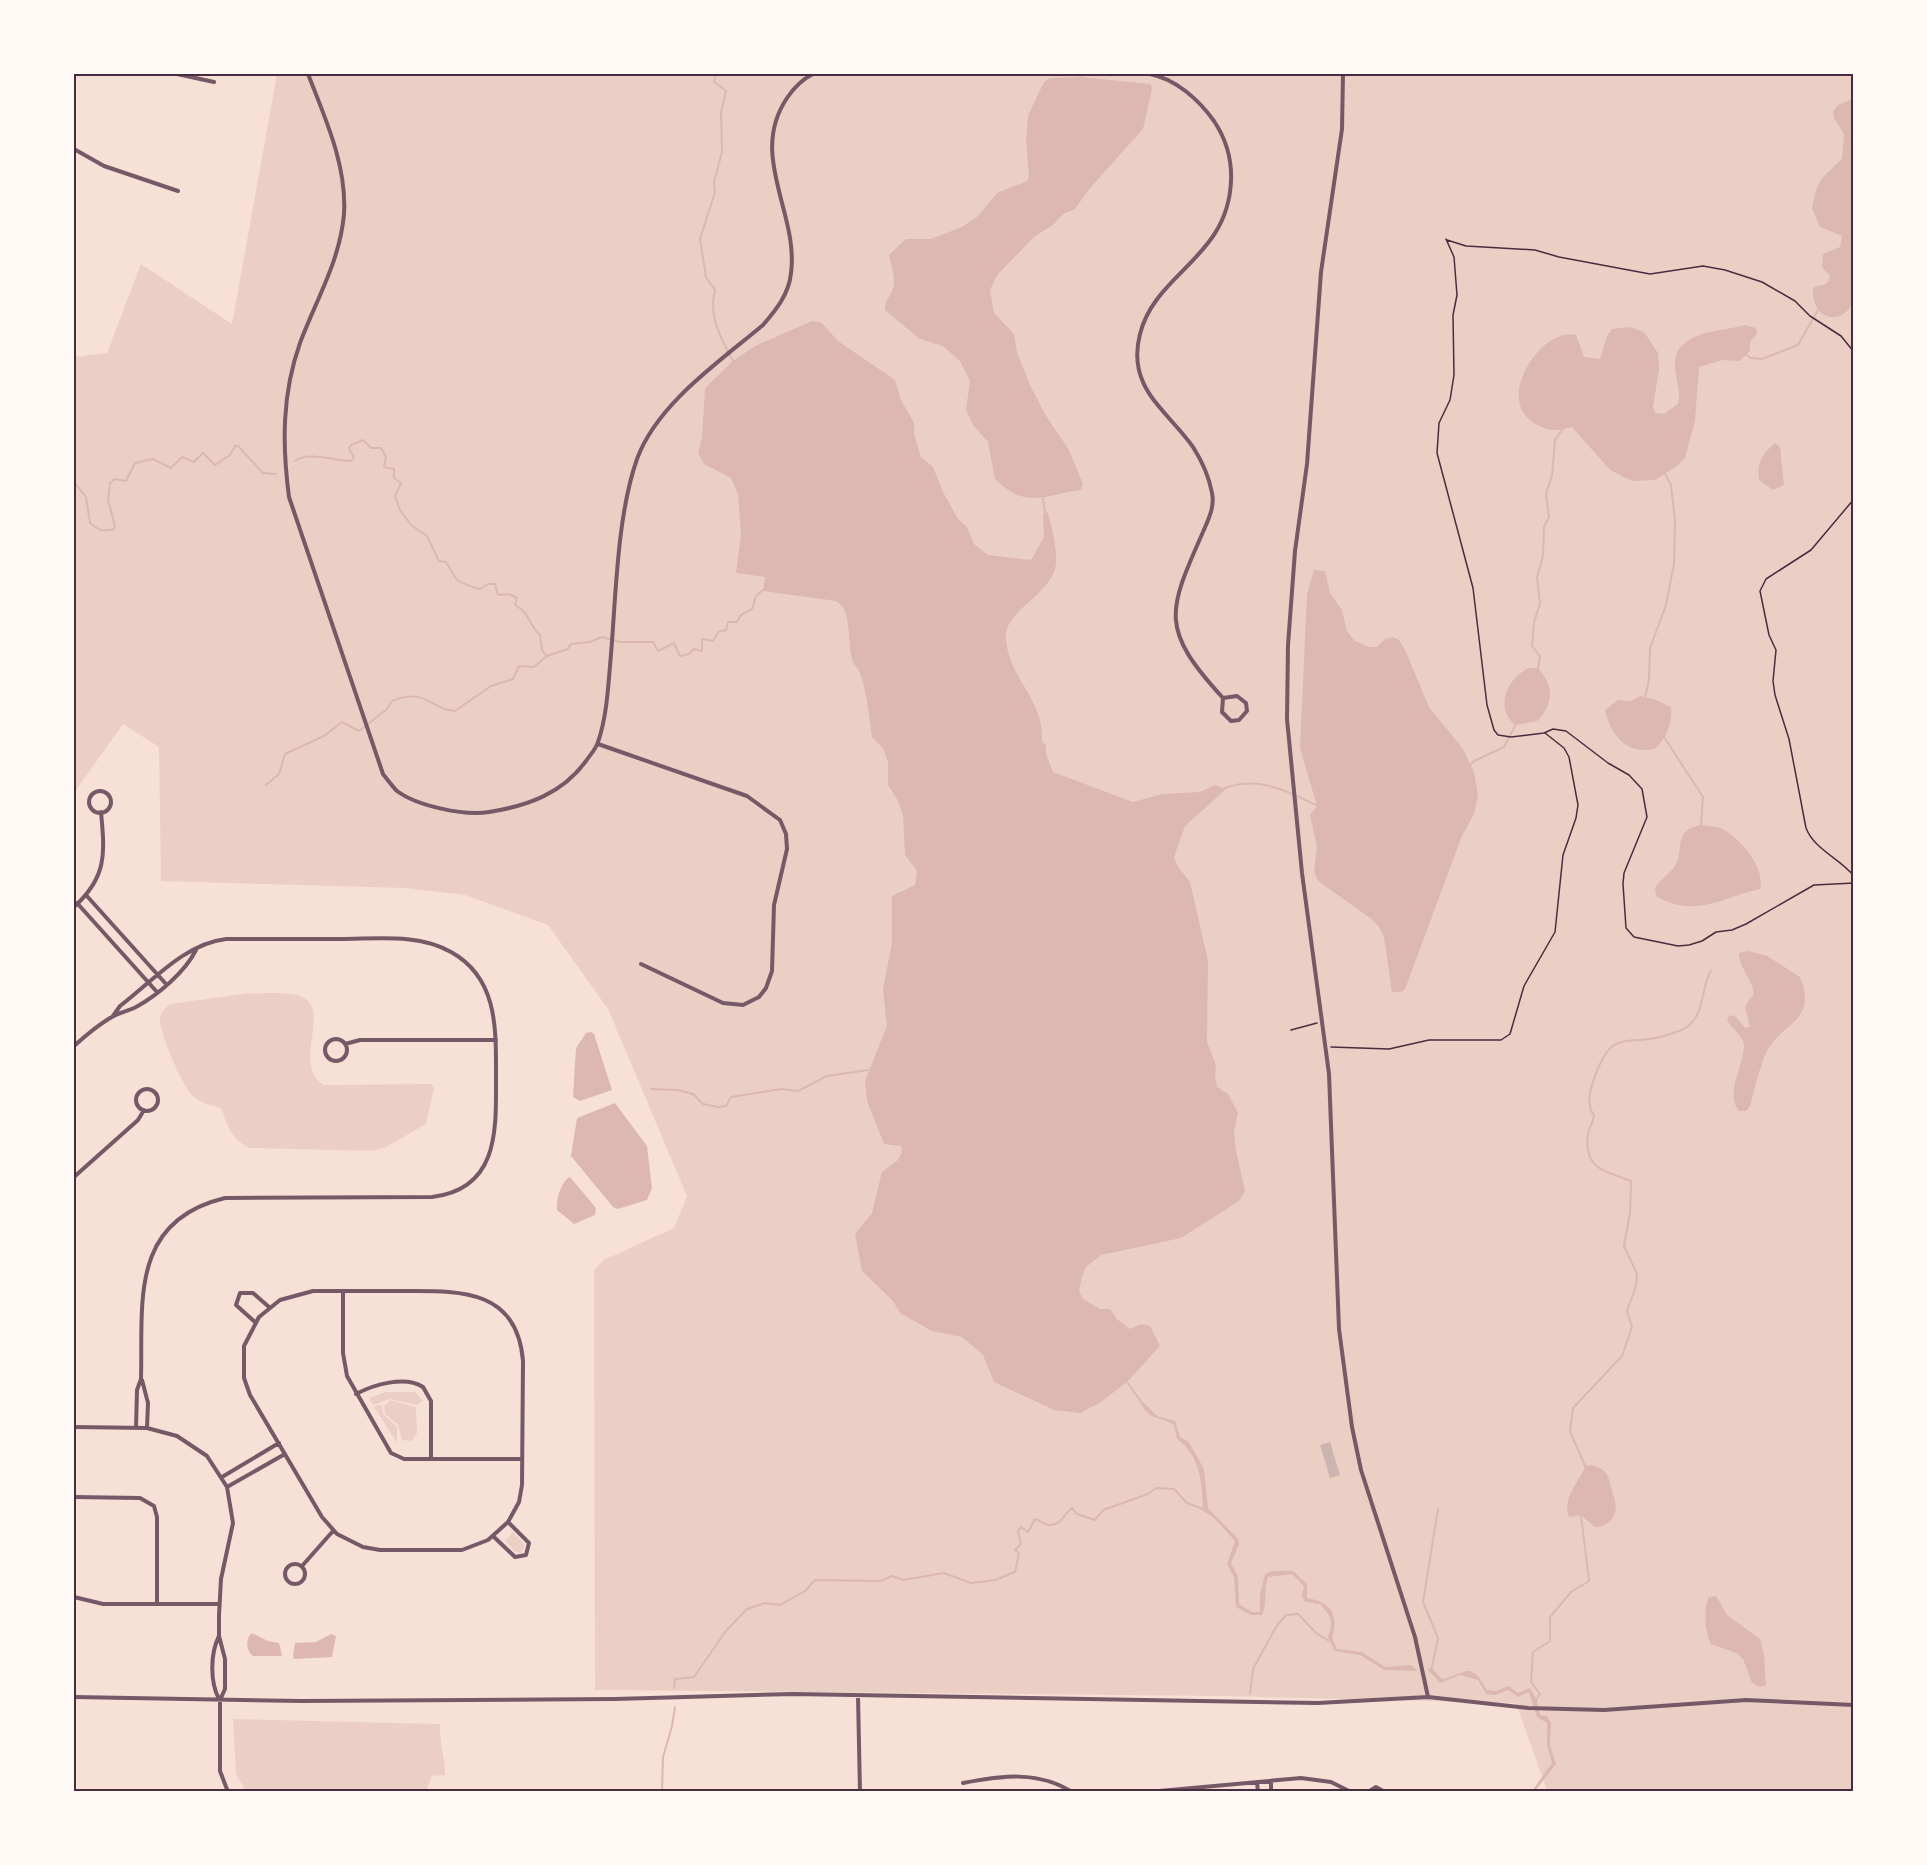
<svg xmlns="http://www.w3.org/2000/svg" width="1927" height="1865" font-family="Montserrat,sans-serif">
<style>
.green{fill:#ebcfc5}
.water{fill:#dcb8b0}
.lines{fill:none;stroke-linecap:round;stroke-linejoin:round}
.stream{stroke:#dcb8b0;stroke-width:2}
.building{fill:#ccb4b1}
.path{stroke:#4a2c40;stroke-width:1.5}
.minor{stroke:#755966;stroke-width:4}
.neatline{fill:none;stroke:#4a2c40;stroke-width:2}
</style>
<rect width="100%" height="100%" fill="#f7e1d7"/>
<path class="green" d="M277,74H1853V1791H1547L1516,1703L1221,1696L595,1690L594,1270L604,1260L674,1228L687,1196L608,1009L548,925L465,895L404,888L161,881L159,747L123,724L74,793V357L107,353L141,264L232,324Z
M250,993C265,994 288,991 302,997C332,1010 291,1065 324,1085L432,1084L434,1088L426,1124L386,1147L373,1151L249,1148C231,1138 228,1127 221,1108C211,1105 198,1103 191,1094C182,1085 159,1032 160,1020C160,1012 165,1009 170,1004Z
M385,1392H415L423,1401L417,1405L390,1399L373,1405L369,1398Z
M390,1400L416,1407L417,1433L412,1441L402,1440L398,1425L385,1414L384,1406Z
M378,1405L382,1406L384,1415L397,1427V1443L374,1407Z
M513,1532L525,1545L521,1553L516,1552L505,1541Z
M233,1719L440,1724C439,1742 445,1757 445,1775L432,1776L426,1791H246L236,1774Z"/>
<path class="water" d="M1080,77L1151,84L1152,89L1143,129L1090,188L1075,209L1063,214L1053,225L1035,236L997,275L990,290L994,313L1014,334L1017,352L1029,383L1046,416L1069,450L1083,484L1081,490C1044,495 1026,510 995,479L988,442L973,425L966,410L970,381L960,361L943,346L920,339L885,310C885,300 889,299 892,291C897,280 891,266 889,255L906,239H931L962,227L977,217L997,193L1027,181L1029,176L1026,140L1028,116L1044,82L1050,78Z
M1853,99V304C1836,329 1811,316 1813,288C1821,283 1828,288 1830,276L1822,267L1823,254L1840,247L1842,236L1820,227L1812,208L1816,190L1821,179L1842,159L1844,134L1834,118L1833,111L1838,105Z
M812,321L822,323L838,341L895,380L901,400L914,423V434L921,457L933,467L943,492L958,519L967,527L974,544L988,555L1031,560L1044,537L1043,515L1045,512L1048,513C1052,528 1059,554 1055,569C1048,594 1007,612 1006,634C1005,676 1045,698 1042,742L1046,745V754L1053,772L1133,802L1162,794L1200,792L1215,785L1226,789L1185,826L1174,857L1178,867L1190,882L1208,961L1207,1042L1216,1065L1215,1076L1217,1087L1228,1094L1238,1113L1234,1131L1236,1151L1245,1191L1239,1201L1181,1238L1101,1255L1086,1267L1082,1277L1079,1291L1083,1299L1100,1309H1110L1117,1319L1130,1329L1141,1324L1150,1326L1160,1346L1127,1382L1101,1402L1080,1413L1054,1410L994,1382L983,1355L962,1337L932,1331L900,1313L893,1301L862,1271L855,1234L872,1213L882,1172L898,1160L902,1152L901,1146L884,1144L867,1101L865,1081L887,1026L883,989L892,943V896L915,885L917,871L905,855L903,815L898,801L888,785V762L883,748L872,737C869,716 867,691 859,671C857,667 853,664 852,659C847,643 853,610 836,601L763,591L765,577L736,573L741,535L738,494L731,478L704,464L698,453L702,438L705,388L733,361L755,346Z
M1745,325L1756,328L1757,333L1750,342V351L1740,361L1722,360L1699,367L1695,421L1685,458L1677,466L1655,480L1632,481L1610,470L1572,427C1566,428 1559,430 1553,430C1546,430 1539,426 1532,422C1495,395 1544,326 1576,335L1584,357L1600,359L1607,336L1612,329L1630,327L1644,332L1658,353L1659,369L1653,407L1655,413L1664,414L1678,404C1681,390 1676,381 1675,367C1673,330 1722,332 1745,325Z
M1775,443L1780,447L1784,485L1773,490L1759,480C1756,464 1763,453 1775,443Z
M1314,570L1325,571L1330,593L1342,610L1347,631L1355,641L1369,647H1377L1385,639L1393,637L1399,640L1406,652L1429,707L1463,749L1474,772L1478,795L1474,814L1462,836L1405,989L1401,992H1392L1384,937L1379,927L1373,920L1318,881L1314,872L1317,847L1310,815L1317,806L1300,748L1307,594Z
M1529,668H1538C1554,685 1554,705 1537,721L1515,725C1494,707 1507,678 1529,668Z
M1640,696L1654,699L1671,707C1673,722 1666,739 1655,749C1627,755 1611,736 1605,710L1618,700L1631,701Z
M1701,825C1707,826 1715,826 1720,828C1739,836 1766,868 1760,889C1722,897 1696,919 1656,896L1655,888C1660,879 1670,874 1675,866C1685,849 1672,830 1701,825Z
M1749,951L1767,956L1800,977C1818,1022 1783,1021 1767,1051C1759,1068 1755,1088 1750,1106L1746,1111H1739C1724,1093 1744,1067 1744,1046C1744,1035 1730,1029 1727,1019L1730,1015L1736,1017L1745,1028L1750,1027L1745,1007C1747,1002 1751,999 1753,995C1757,986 1738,967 1739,953Z
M591,1032L594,1034L612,1090L580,1101L573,1097L576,1048L586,1033Z
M615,1103L647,1146L652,1188L647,1200L618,1209L613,1207L571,1156L577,1118Z
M570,1177L596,1208L595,1215L574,1224L557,1210C556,1200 561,1181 570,1177Z
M1144,1403L1157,1416L1175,1421L1180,1437L1189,1442L1204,1469L1208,1508L1239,1540V1545L1231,1563L1238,1576L1239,1604L1252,1612H1260V1595L1265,1574L1272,1571H1293L1307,1584V1598C1331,1602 1339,1615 1332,1638L1337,1649L1362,1652L1385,1667L1411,1665L1418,1671L1384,1670L1360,1655L1335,1651L1328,1638C1333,1619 1333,1620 1320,1604L1305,1602L1302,1595L1304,1586L1292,1574L1268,1577C1263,1589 1268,1604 1262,1615H1251L1236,1607L1234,1577L1227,1564L1235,1541L1214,1518L1203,1511C1202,1483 1201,1457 1177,1439L1174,1425C1162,1416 1151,1422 1141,1404Z
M1590,1465C1612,1469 1608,1481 1614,1497C1619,1512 1613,1526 1595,1527L1581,1515L1569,1517C1562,1496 1579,1484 1585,1466Z
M1716,1596L1727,1615L1760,1639L1764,1655L1766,1685L1760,1687L1752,1683L1743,1659L1736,1653L1711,1644C1705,1633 1703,1608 1709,1597Z
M252,1633L268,1641L279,1643L282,1656H253C246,1651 245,1638 252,1633Z
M331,1634L336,1636L332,1657L294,1659L293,1656L295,1643L316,1642Z
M1431,1667L1442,1679C1467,1674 1469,1659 1487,1690L1495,1691L1509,1686L1518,1693L1530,1688L1537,1701L1540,1715L1547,1716L1551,1723L1550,1745L1556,1764L1535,1791H1532L1552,1763L1547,1745V1723L1537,1717L1529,1692L1518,1697L1508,1690L1495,1695L1486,1694L1478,1680L1460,1675L1440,1683L1428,1670Z"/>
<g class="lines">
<path class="stream" d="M716,74L714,82L726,91L721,112L722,152L714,182L715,192L700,239L706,277L715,290C708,315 721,339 733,361
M1080,77V74
M1744,353L1751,358L1762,359L1798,345L1819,308
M295,461C308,451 335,461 351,461L354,457L349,449L351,445L363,440L371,448H381L386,457L384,467L394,469V478L401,483L395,496L400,510L411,525L427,536L439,561L446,562L457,580C464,584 472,587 480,589L488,584H495L498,595L509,594L517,598L515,605C531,614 528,624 540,635L542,650L547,657
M74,482L86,497L90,523C98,530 103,532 114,529L115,526L108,500L110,483L115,479L126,481L135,463L153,459L171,468L182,457L194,462L203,453L215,465L230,455L235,446H238L263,473L276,474
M1043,499L1045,512
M1538,669L1540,656L1532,646L1534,622L1540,604L1537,577L1543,556L1544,527L1549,517L1546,494L1552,475L1555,440L1565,426
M1645,697L1649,680L1650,648L1666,605L1674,564L1675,521L1671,485L1665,474
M1664,737L1703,797L1701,825
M1469,766L1474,761L1504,747L1516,724
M266,785L279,774L285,754L324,736L342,722L359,731L387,709L392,701C428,687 430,710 455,711L491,686L513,679L519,666L534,667L547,656L568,649L571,644L590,642L602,637L620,642H653L658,651L674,643L680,656L689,654L694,649L702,651V639L713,641L718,632L726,630L728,622H737L741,615L752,609L756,596L763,590
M1225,788C1257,775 1290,792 1318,806
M651,1089L678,1090L693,1094L703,1104L718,1107L726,1106L731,1097L781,1089L798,1091L827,1076L868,1070
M1127,1382L1142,1403
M1585,1466L1570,1431L1573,1408L1622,1356L1632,1327L1627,1311L1636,1286L1637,1274L1624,1246L1630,1213L1631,1181C1606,1171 1583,1170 1588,1134C1589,1128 1593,1123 1594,1116C1587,1105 1589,1094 1593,1082C1613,1022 1627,1050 1670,1034C1675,1032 1682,1031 1687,1027C1706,1012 1700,990 1711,970
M1432,1667L1438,1638L1423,1602L1438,1509
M674,1688L675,1679L694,1677L725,1632L747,1609L765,1603L780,1605L805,1591L815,1580L881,1581L892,1576L903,1580L944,1573L971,1583L995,1580L1015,1572L1019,1553L1015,1550L1021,1544L1018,1531L1021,1527L1028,1532L1035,1519C1040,1520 1044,1525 1049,1525C1061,1526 1065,1513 1072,1508L1077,1514L1095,1520L1103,1510L1148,1494L1156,1488L1174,1489L1187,1503L1203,1509
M1250,1694L1253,1669L1276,1627L1286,1615L1298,1614L1316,1633L1329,1641
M1536,1700L1540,1694L1531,1682L1533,1652L1550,1641V1617L1571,1592L1589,1581L1581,1515
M662,1792L663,1757L672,1726L675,1707"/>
</g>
<path class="building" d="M1330,1442L1340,1475L1330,1478L1320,1445Z"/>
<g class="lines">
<path class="path" d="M1446,239L1454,257L1457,295L1453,315L1454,375L1450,400L1439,423L1437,453L1473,588L1487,705L1494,730L1498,735L1511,737L1544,733L1553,729L1566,731L1608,763L1629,775L1642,789L1647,817L1624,873L1623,884L1626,928L1634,937L1678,946L1689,945L1702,941L1716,932L1732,930L1746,924L1814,885L1854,883
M1447,240L1466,246L1535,250L1559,257L1650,274L1703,266L1725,270L1762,282L1795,301L1810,316L1841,336L1854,352
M1854,499L1811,550L1766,579L1760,591L1769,635L1776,650L1773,681L1775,695L1789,739L1806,828C1814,849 1839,858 1854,876
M1291,1030L1317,1023
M1331,1047L1389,1049L1429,1040H1501L1510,1034L1524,986L1555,932L1563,855L1576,818L1578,805L1569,757L1564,748L1545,733"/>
<path class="minor" d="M177,74L214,82
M308,74C325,118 347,165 344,214C340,261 316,300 300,343C282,394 282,444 289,497L383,774C387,779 392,786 397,791C417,806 464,816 489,812C527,806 562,794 586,761C590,755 596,749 598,742C606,719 608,691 610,666C616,602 616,519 637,459C657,404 719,362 763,325C776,310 789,294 791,273C799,213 748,156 787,98C793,89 803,79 813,74
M1150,74C1176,79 1199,100 1214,121C1226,139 1232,160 1231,181C1228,258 1155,273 1140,334C1126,388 1167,410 1193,447C1202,461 1209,477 1212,493C1215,507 1208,520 1203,532C1167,613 1160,629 1223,698
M1343,74L1342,129L1321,272L1307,464L1295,551L1288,645L1287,719L1302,873L1329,1074L1339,1329L1352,1427L1361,1470L1415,1637L1428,1697
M74,149L104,166L178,191
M1237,696L1246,703L1247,711L1239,720L1231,721L1222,712L1223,698Z
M598,744L747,796L780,820L786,834L787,849L774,905L772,971L766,988L759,997L743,1005L723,1003L641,964
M89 802a11 11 0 1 1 22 0a11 11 0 1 1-22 0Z
M86,895L166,984
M77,903L157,992
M74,907C107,877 105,854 101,812
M113,1016L120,1006C153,981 184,944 226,939C264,939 302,939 340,939C376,939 418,933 451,952C498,978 496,1029 496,1076C496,1128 500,1189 432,1197L225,1198C129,1221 143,1303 141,1379L137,1390L136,1428
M325 1050a11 11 0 1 1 22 0a11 11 0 1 1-22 0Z
M345,1044L360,1040H496
M74,1046C85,1036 97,1026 110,1018C118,1013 128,1011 136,1007C158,995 185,972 196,950
M136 1100a11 11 0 1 1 22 0a11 11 0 1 1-22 0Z
M74,1177L138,1120L144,1110
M313,1291C343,1291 372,1291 401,1291C457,1291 517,1287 523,1361L522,1485L519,1502L508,1522L488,1540L462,1550H380L363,1547L337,1534L322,1517L250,1395L244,1378V1346L259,1317L280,1300Z
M343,1291V1353L347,1376L391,1453L404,1459H522
M255,1322L236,1305L240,1293H253L269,1307
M142,1380L148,1403L147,1428
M356,1394C373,1385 405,1375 423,1387L431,1401V1458
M74,1427L147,1428L177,1436L207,1456L227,1487L233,1523L221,1579L219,1615V1636L225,1659V1689L220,1700V1771L228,1792
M222,1477L279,1443
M227,1487L285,1454
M74,1497L140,1498L154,1506L157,1517V1604
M494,1537L515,1557L526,1555L529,1543L508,1522
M285 1574a10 10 0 1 1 20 0a10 10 0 1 1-20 0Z
M302,1566L333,1531
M74,1597L103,1604H219
M219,1636C210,1654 210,1682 219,1699
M858,1696L860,1792
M74,1697L301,1701L615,1699L793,1694L1318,1703L1428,1697L1528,1708L1604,1710L1746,1700L1854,1705
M1271,1781V1792
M1257,1782L1258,1792
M963,1783C1001,1776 1037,1770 1072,1792
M1148,1792L1301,1778L1331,1782L1351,1792
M1368,1792L1376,1787L1385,1792"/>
</g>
<rect width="1927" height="1865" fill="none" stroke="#fffaf5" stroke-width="150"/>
<rect x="75" y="75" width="1777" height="1715" class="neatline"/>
</svg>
